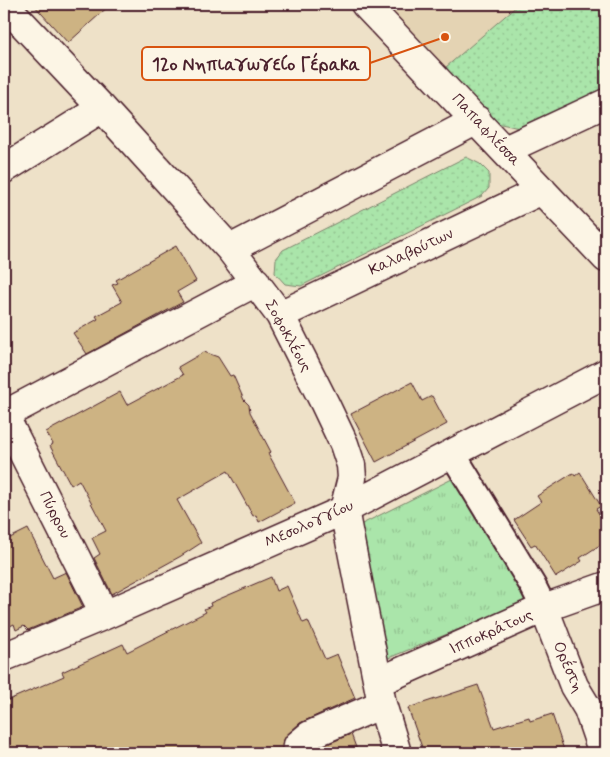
<svg xmlns="http://www.w3.org/2000/svg" width="610" height="757" font-family="Mynerve,sans-serif">
<style>
.built{fill:#e4d3b3}
.grass{fill:url(#grass-dots);stroke:#7a826a}
.park{fill:url(#park-tufts);stroke:#7a826a}
.building{fill:#cdb383;stroke:#4a1f2b}
.lines{fill:none;stroke-linecap:round;stroke-linejoin:round}
.pedestrian-casing{stroke:#4a1f2b;stroke-width:29}
.minor-casing{stroke:#4a1f2b;stroke-width:31}
.pedestrian{stroke:#fcf5e5;stroke-width:25}
.minor{stroke:#fcf5e5;stroke-width:28}
.labels{text-anchor:middle;dominant-baseline:central;stroke-width:4;stroke-linejoin:round;paint-order:stroke}
.street-label{font-size:16px;fill:#4a1f2b;stroke:#fcf5e5}
.leader{fill:none;stroke:#d8530f;stroke-width:2}
.callout-dot{fill:#d8530f;stroke:#fcf5e5;stroke-width:2}
.callout{fill:#fcf5e5;stroke:#d8530f;stroke-width:2}
.callout-label{font-size:18px;text-anchor:middle;font-weight:bold;fill:#4a1f2b}
</style>
<defs>
<pattern id="grass-dots" width="8" height="8" patternUnits="userSpaceOnUse" patternTransform="scale(1.25)"><rect width="8" height="8" fill="#aae5aa"/><path d="M2 2h.1M6 6h.1" fill="none" stroke="#94c492" stroke-width="1.8" stroke-linecap="round"/></pattern>
<pattern id="park-tufts" width="24" height="20" patternUnits="userSpaceOnUse" patternTransform="scale(1.25)"><rect width="24" height="20" fill="#aae5aa"/><path d="M3 7l-1-3M5 7V3M7 7l1-3M15 17l-1-3M17 17v-4M19 17l1-3" fill="none" stroke="#94c492"/></pattern>
</defs>
<rect width="100%" height="100%" fill="#eee1c8"/>
<filter id="ink" filterUnits="userSpaceOnUse"><feTurbulence type="fractalNoise" baseFrequency=".02" numOctaves="2"/><feDisplacementMap in="SourceGraphic" scale="10" xChannelSelector="R" yChannelSelector="G"/><feConvolveMatrix kernelMatrix="1 2 1 2 8 2 1 2 1" color-interpolation-filters="sRGB"/></filter>
<g filter="url(#ink)">
<path class="built" d="M379,4H519L442,71Z"/>
<path class="grass" d="M519,4H606V94L533,131L483,120L438,74Z
M466,157L480,164L489,173V188L482,196L301,286L285,284L275,273L276,259L283,250Z"/>
<path class="park" d="M454,478L519,580L526,602L386,659L358,526Z"/>
<path class="building" d="M33,4H111L68,43Z
M176,246L196,281L177,292L183,302L87,354L73,333L98,319L96,316L122,302L112,285L118,283L116,280Z
M204,352L218,357L230,376L233,375L244,400L249,405L250,412L271,452L268,453L295,503L259,522L256,515L253,516L228,471L177,500L201,543L181,556L112,594L94,558L100,554L92,538L106,531L79,480L71,485L50,446L53,444L46,432L120,392L127,405L183,375L178,367Z
M412,382L422,401L432,396L447,424L376,462L351,414Z
M580,472L601,506L596,509L606,525V541L580,558L582,561L556,577L535,544L531,546L514,520L541,502L537,496L573,473L575,476Z
M28,529L53,578L66,572L83,607L28,630L24,626L16,630L14,624L4,629V541Z
M271,577L276,591L287,586L303,623L308,621L325,659L337,654L355,698L300,723L288,734L282,743V753H4V702L64,676L62,672L123,644L127,652L206,612L204,609L211,606L210,603Z
M478,685L494,728L529,717L530,721L552,714L565,753H424L408,708Z
M351,734L358,753H313L318,748Z"/>
<g class="lines">
<defs>
<path id="pedestrian" d="M452,453L533,586L544,608"/>
<path id="minor" d="M4,4L102,108L230,249L280,315L325,404L344,444L351,465L352,478L344,510L382,704L397,753
M365,4L606,258
M505,150L606,103
M4,169L102,108
M230,249L477,120
M280,315L542,190
M4,415L256,282
M4,415L105,615
M544,608L574,686L588,709L603,753
M4,657L105,615L344,510L606,373
M378,682L544,608L606,586
M297,753L298,745L310,735L382,704"/>
</defs>
<use href="#pedestrian" class="pedestrian-casing"/>
<use href="#minor" class="minor-casing"/>
<use href="#pedestrian" class="pedestrian"/>
<use href="#minor" class="minor"/>
</g>
</g>
<g class="labels">
<g class="street-label">
<text transform="translate(486 130) rotate(47)">Παπαφλέσσα</text>
<text transform="translate(411 252) rotate(-25)">Καλαβρύτων</text>
<text transform="translate(288 336) rotate(61)">Σοφοκλέους</text>
<text transform="translate(55 515) rotate(63)">Πύρρου</text>
<text transform="translate(309 524) rotate(-24)">Μεσολογγίου</text>
<text transform="translate(491 632) rotate(-24)">Ιπποκράτους</text>
<text transform="translate(568 667) rotate(67)">Ορέστη</text>
</g>
</g>
<path class="leader" d="M445 37L370 63"/>
<circle class="callout-dot" cx="445" cy="37" r="5"/>
<rect class="callout" x="142" y="47" width="228" height="33" rx="5"/>
<g class="callout-label">
<text x="256" y="70">12ο Νηπιαγωγείο Γέρακα</text>
</g>
<rect width="610" height="757" fill="none" stroke="#fcf5e5" stroke-width="20"/>
<rect x="10" y="10" width="590" height="737" fill="none" stroke="#4a1f2b" stroke-width="2" filter="url(#ink)"/>
</svg>
